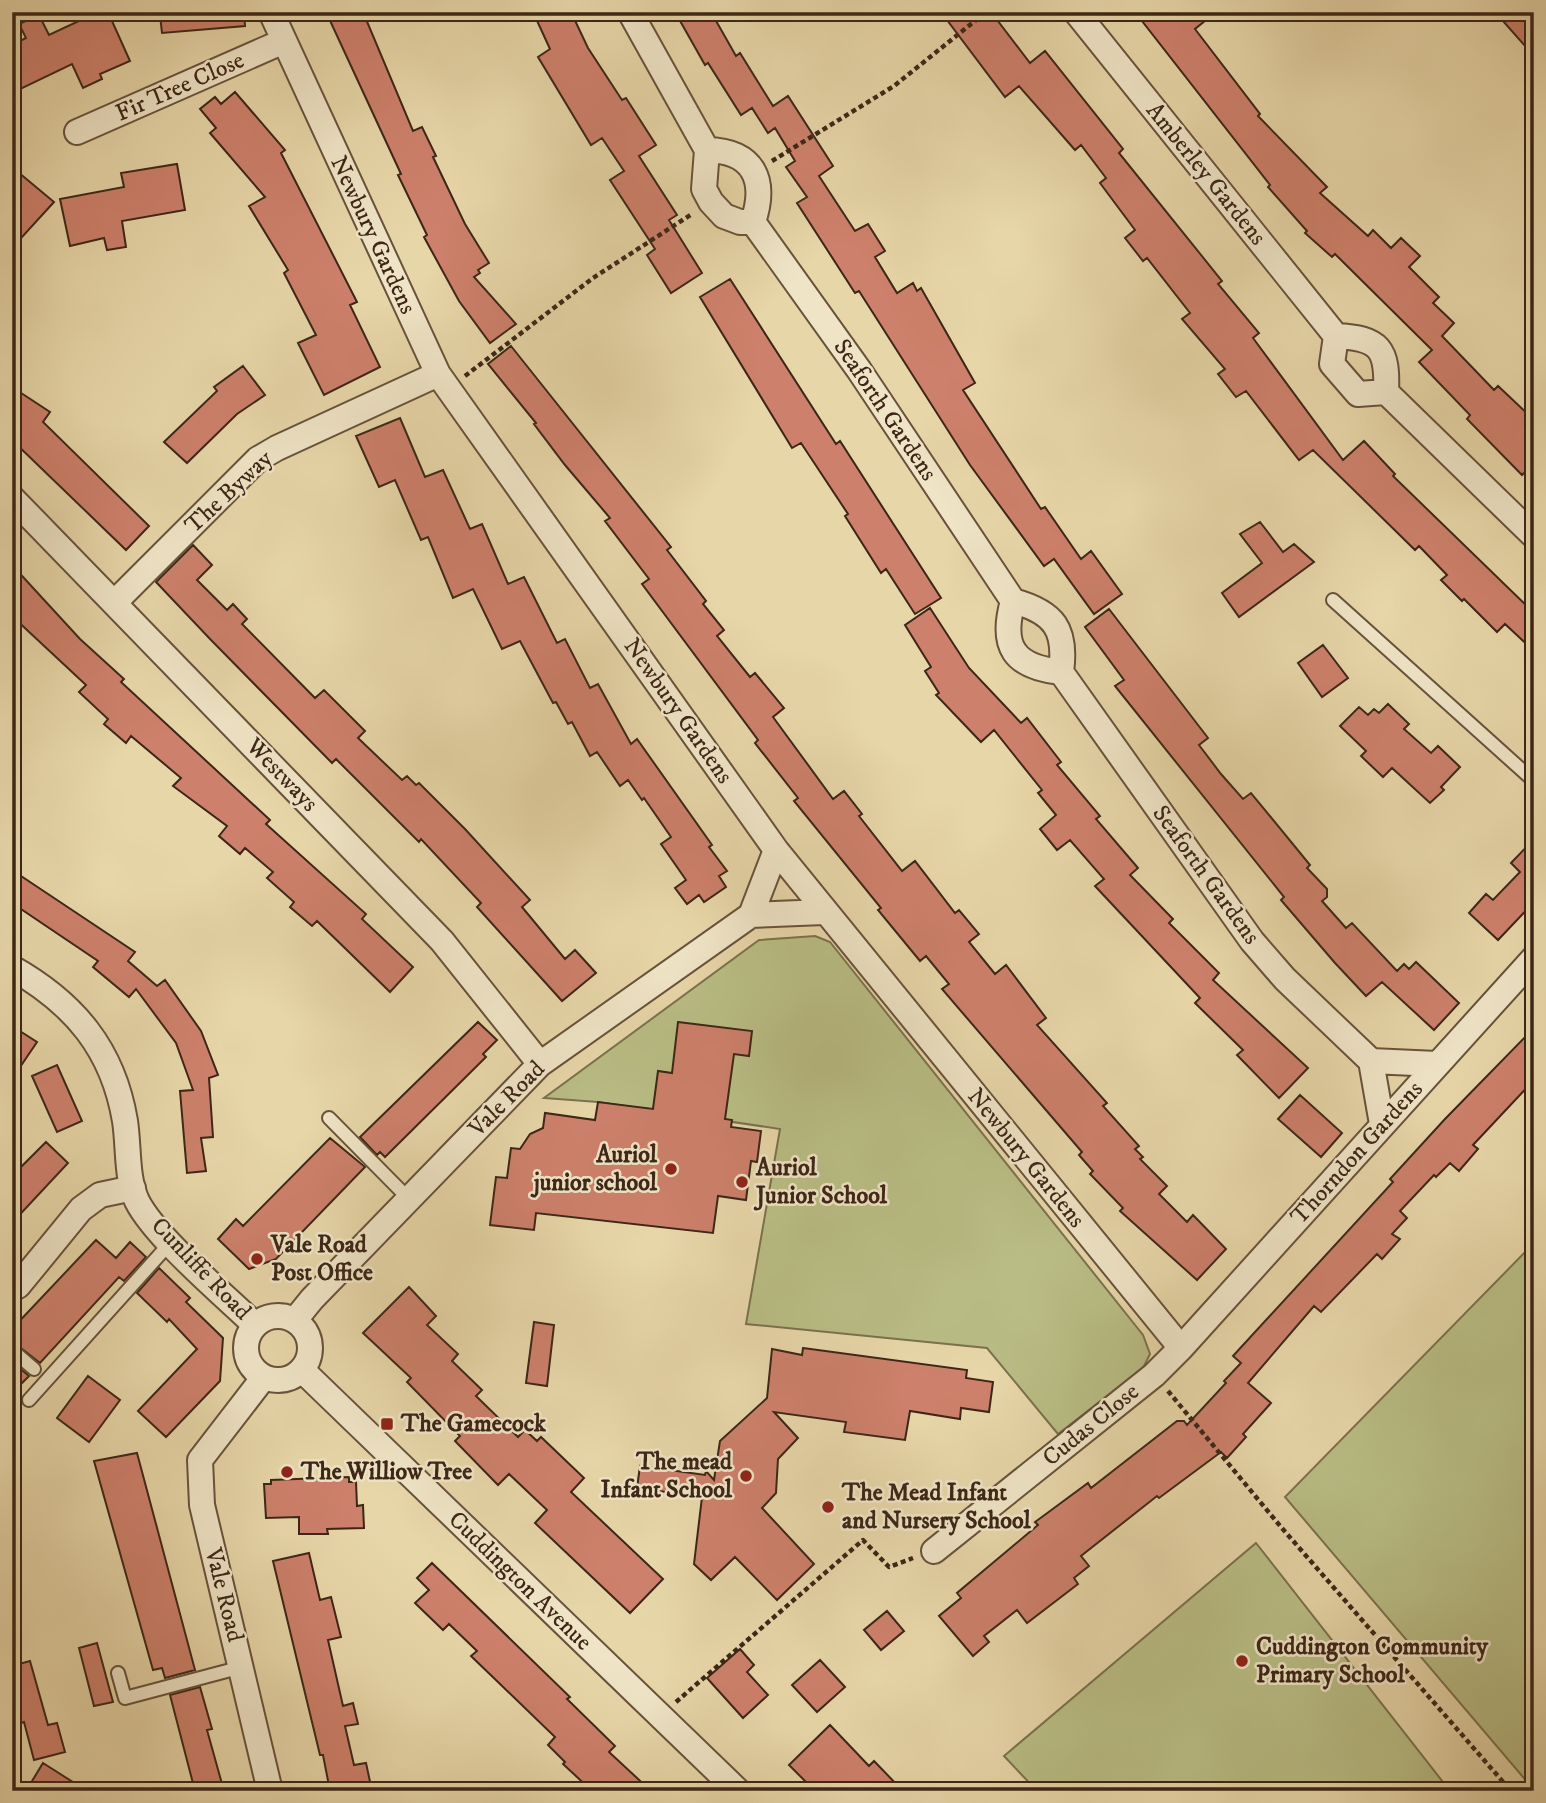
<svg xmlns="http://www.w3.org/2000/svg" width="1546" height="1803" font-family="'IM FELL DW Pica',serif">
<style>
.green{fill:#b9bd85;stroke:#7b724e;stroke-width:2}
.building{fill:#cd806b;stroke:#3d2617;stroke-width:2}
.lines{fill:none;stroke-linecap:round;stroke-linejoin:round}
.lane-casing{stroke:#68523b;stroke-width:16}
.street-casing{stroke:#68523b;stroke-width:28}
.path{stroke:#3d2617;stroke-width:4.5;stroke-dasharray:5 3.5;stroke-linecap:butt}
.lane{stroke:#efe4c6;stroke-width:12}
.street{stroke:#efe4c6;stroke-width:24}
.poi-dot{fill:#8f2418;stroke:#efe4c6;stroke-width:2.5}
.labels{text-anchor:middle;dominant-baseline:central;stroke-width:5;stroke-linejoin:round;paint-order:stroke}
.street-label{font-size:24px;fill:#3d2617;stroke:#efe4c6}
.poi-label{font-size:24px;font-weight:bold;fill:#3d2617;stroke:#efe4c6;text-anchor:start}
</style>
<rect width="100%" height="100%" fill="#e7d6a8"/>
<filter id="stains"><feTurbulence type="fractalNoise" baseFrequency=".00286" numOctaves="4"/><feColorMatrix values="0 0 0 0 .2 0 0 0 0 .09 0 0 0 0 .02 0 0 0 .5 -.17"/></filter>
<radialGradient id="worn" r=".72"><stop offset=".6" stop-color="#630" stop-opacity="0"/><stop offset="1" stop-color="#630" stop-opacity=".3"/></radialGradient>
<path class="green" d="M815,936L830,942L1143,1335L1150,1354L1143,1368L1058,1434L987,1348L746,1324L780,1129L598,1102L544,1098L759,940Z
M1534,1243V1790L1285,1497Z
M1256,1543L1450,1791H1037L1004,1756Z"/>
<path class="building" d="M98,12H108L130,61L100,74L102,79L83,88L72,64L12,93V45L26,38L19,24L39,15L49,35Z
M185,12H244L245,26L162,33L160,15Z
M326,12H363L413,131L422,127L436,156L433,157L465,224L489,263L478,270L480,273L474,277L516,324L490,343L459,301L424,237L427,235L398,175L401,174Z
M533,12H571L588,48L622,100L626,98L656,145L639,156L677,215L669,220L702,273L671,293L647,255L655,249L610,180L624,171L602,138L591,145L538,57L550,49Z
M675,12H711L736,56L740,53L773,106L788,96L833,166L819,176L855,231L868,224L885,251L875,257L897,293L913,283L917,291L921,288L975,383L963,390L1041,509L1045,507L1081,559L1091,551L1122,594L1094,614L1054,559L1044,566L970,465L859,291L855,293L797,203L807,197L786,167L795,161L775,128L768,133L752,108L741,115L708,63L705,65Z
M941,12H991L1030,63L1045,51L1123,149L1119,153L1222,281L1218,284L1259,333L1253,338L1343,460L1364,441L1395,474L1393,476L1534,613V651L1505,624L1497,632L1464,599L1462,601L1441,580L1447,575L1419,546L1415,550L1313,450L1299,460L1246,391L1236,397L1218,374L1225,369L1182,319L1190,313L1147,258L1143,261L1125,238L1135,230L1100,183L1106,178L1081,145L1075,150L1019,86L1005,97Z
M1135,12H1216L1195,29L1260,114L1258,116L1327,187L1320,193L1368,236L1373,230L1391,248L1401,238L1420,256L1409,267L1439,297L1433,303L1454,323L1442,336L1494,390L1498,386L1534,420V463L1522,475L1467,419L1470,415L1419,362L1432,350L1335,254L1332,257L1305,233L1307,231L1268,187L1270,185Z
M1495,12H1534V56Z
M235,92L285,150L281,153L357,302L350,305L380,367L324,395L298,343L316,335L284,273L288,270L249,206L265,197L210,133L216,128L200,109L215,97L221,104Z
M177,164L185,210L122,221L126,247L107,250L104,238L70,246L60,199L124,187L121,173Z
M12,167L54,202L12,248Z
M730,279L836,444L840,441L941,598L915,614L886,569L881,573L845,516L848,514L801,443L792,448L700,297Z
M511,346L671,547L667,550L706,601L703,604L724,630L717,636L750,677L755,673L784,708L773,717L833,799L844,791L862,814L859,816L902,871L915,861L955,913L959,910L979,934L969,942L995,974L1006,965L1046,1018L1037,1025L1107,1103L1103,1106L1139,1146L1135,1149L1143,1157L1140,1159L1167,1186L1159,1194L1187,1222L1193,1215L1226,1249L1197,1280L1120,1211L1123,1208L1090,1174L1093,1171L1079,1155L1082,1152L942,989L949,984L926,956L920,961L878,910L881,908L794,801L798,798L755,743L758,740L642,584L649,579L605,521L610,518L565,465L534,424L536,423L488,364Z
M243,366L265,395L237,414L187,463L164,442L217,391L214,387Z
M12,387L50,412L43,422L149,526L126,550L12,440Z
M400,418L425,477L443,470L470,529L482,524L508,584L524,577L557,643L565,639L590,688L598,684L631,744L637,739L712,845L709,847L727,871L719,876L726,887L704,902L699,895L687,904L675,888L686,880L661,844L671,837L644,798L642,800L628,780L620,786L597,752L590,756L572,722L568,724L556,702L553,703L520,641L502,649L473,589L453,598L428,537L421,540L395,480L379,487L356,436Z
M1260,522L1283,552L1294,544L1314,562L1239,617L1222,593L1262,563L1240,534Z
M193,545L212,565L197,580L227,610L233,604L247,619L242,624L315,698L324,690L365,731L358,738L402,780L407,776L416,785L419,783L465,829L530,900L522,907L565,959L575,950L596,973L562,1001L477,907L481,903L421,839L419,842L336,759L332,763L211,640L156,582Z
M12,565L80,639L124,679L121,682L270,820L266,824L366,914L362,919L413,967L390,992L317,921L312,926L290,907L294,902L267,878L273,872L245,848L240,854L219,836L227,826L173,786L181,778L131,736L126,743L104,724L108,719L79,692L86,685L12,616Z
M930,608L969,668L1021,723L1027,718L1061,762L1057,765L1100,816L1096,819L1138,868L1130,875L1173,919L1169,923L1219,973L1213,980L1308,1068L1279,1098L1237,1055L1243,1050L1195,1003L1200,998L1095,886L1104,879L1070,840L1057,850L1040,829L1056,815L1038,793L1042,790L994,730L981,742L936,695L939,693L925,671L931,667L905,625Z
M1109,609L1208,738L1199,745L1221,774L1243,799L1251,793L1310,865L1307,868L1327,889V897L1322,901L1346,928L1352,923L1397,971L1404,964L1409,969L1416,962L1459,1003L1434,1030L1382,982L1366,996L1335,963L1281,900L1284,897L1115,686L1124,680L1085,627Z
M1323,645L1348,678L1322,697L1298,663Z
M1388,704L1409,724L1404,729L1431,753L1438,746L1460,767L1441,787L1444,790L1430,803L1392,768L1383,777L1361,756L1366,751L1340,726L1359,707L1368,715L1374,709L1379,713Z
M1534,839V902L1498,940L1469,913L1486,894L1493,900L1520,872L1511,863Z
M12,870L135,952L128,961L157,986L165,980L201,1031L218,1075L209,1078L213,1137L201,1138L206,1171L187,1173L180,1091L193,1090L176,1043L136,989L129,997L93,967L98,961L12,903Z
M478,1022L497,1040L483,1054L486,1057L385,1157L380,1152L377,1155L360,1137Z
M678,1022L752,1031L749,1056L734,1054L725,1119L732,1120L731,1127L761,1131L757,1162L751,1161L746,1200L718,1196L713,1233L536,1213L534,1230L490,1225L496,1177L507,1178L511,1148L520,1149L530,1134L543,1128L545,1113L595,1120L598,1102L653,1109L658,1071L672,1073Z
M12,1026L37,1042L12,1079Z
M1534,1028V1080L1473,1145L1478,1149L1459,1171L1450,1163L1436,1177L1434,1175L1400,1211L1407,1218L1392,1234L1400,1239L1382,1259L1377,1254L1321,1312L1314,1306L1248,1383L1271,1403L1243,1434L1246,1437L1227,1458L1221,1452L1159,1498L1157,1496L1081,1556L1089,1566L1074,1578L1078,1584L1027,1623L1017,1610L984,1636L989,1642L973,1656L939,1616L961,1598L957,1593L1038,1525L1035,1522L1050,1511L1088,1483L1091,1488L1177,1421H1184L1187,1425L1226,1383L1224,1381L1241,1363L1233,1356L1393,1182L1390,1179L1445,1119Z
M57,1065L82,1121L57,1132L32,1076Z
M1300,1095L1342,1133L1321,1157L1278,1119Z
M330,1138L365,1167L276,1259L249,1269L218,1239L236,1219L243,1226Z
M46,1142L68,1163L12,1223V1176Z
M96,1240L116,1258L130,1242L146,1257L124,1281L119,1277L40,1363L12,1341V1329Z
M159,1268L190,1298L186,1302L223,1338L220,1381L166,1437L138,1411L197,1349L169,1319L167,1322L137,1293Z
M409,1287L436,1316L427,1325L458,1354L452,1361L482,1390L476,1396L518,1437L525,1430L537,1441L541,1437L584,1478L571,1492L663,1579L630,1613L535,1523L547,1510L509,1474L498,1485L455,1441L460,1436L407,1382L411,1378L363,1333Z
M534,1322L554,1325L547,1386L526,1383Z
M803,1348L967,1370L966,1378L993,1382L989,1412L961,1408L960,1419L910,1411L905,1440L844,1432L846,1422L774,1412L798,1438L778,1459L776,1493L762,1508L814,1564L777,1600L735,1557L711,1580L694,1564L702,1497L637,1488L640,1466L705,1475L706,1471L714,1480L720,1441L767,1398L772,1349L802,1355Z
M12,1362L29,1376L12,1393Z
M88,1376L120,1400L89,1442L57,1418Z
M137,1453L195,1670L165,1678L162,1668L153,1670L94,1461Z
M349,1477V1482H356L357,1506L363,1505L364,1528L327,1529L328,1534H299V1517L266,1518L264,1484H271V1480Z
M309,1553L320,1600L331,1597L341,1637L328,1640L343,1706L353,1703L358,1724L345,1726L354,1765L366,1763L372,1791H330L323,1755H320L273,1561Z
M432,1563L570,1697L567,1699L615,1746L609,1752L651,1791H592L563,1764L565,1762L548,1745L555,1737L471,1656L477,1651L449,1624L443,1630L415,1603L429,1590L417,1578Z
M887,1611L904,1631L881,1650L864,1630Z
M97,1643L113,1702L94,1706L79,1648Z
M740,1649L754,1665L747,1672L768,1695L743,1718L707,1678Z
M820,1660L845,1687L817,1712L792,1685Z
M30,1661L48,1725L57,1723L65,1752L34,1760L24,1722L15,1725L12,1714V1666Z
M200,1687L212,1729L207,1730L224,1791H195L170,1695Z
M830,1725L869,1766L874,1761L903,1791H815L789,1765Z
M43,1763L87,1791H26Z"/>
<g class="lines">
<defs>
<path id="lane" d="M1333,600L1534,781
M329,1118L409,1199
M12,1350L34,1369
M29,1400L171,1242
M118,1673L125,1698L242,1667"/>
<path id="street" d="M271,12L438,374L776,850L1181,1348
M630,12L707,150L704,189L711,202L724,216L740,222H753
M1076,12L1336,336L1332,364L1358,394L1386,392
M77,132L284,41
M707,150C754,151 767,180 753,222
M753,222L859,370L1013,601C1054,612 1067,629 1061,672L1252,941L1285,979L1371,1061L1437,1064
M1336,336C1380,338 1388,349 1386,392L1534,536
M12,498L442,941L540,1064
M1013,601C1000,647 1014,667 1061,672
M115,602L258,459L277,448L438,374
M751,915L776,850
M12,968C74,1003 113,1049 125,1121C129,1147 126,1177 137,1201C155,1237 224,1295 255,1325
M1371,1061L1382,1124
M12,1288L18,1286L81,1209L100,1195L133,1188
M246 1348a32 32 0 1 1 64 0a32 32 0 1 1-64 0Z
M295,1320L312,1299L540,1064L751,915L824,912
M303,1371L738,1791
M264,1377L200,1460L202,1505L270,1791
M934,1551L1154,1375L1181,1348L1534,958"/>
</defs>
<use href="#lane" class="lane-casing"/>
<use href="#street" class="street-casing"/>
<path class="path" d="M772,161L894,86L986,12
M465,376L593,278L692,214
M1168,1391L1281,1527L1511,1791
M676,1702L863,1540L889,1567L913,1558"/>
<use href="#lane" class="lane"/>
<use href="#street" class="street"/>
</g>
<g class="poi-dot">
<circle cx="671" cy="1169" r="7"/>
<circle cx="742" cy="1182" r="7"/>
<circle cx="257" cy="1259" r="7"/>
<rect x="380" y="1417" width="14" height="14" rx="3.5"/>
<circle cx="287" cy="1472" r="7"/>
<circle cx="746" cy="1476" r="7"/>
<circle cx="828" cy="1507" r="7"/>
<circle cx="1242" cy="1661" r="7"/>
</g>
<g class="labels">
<g class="street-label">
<text transform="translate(180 87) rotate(-24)">Fir Tree Close</text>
<text transform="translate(1206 174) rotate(51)">Amberley Gardens</text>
<text transform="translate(373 235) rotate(65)">Newbury Gardens</text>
<text transform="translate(885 410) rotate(56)">Seaforth Gardens</text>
<text transform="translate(229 492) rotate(-43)">The Byway</text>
<text transform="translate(678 711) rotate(55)">Newbury Gardens</text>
<text transform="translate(282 775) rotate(46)">Westways</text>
<text transform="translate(1206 875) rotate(54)">Seaforth Gardens</text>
<text transform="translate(507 1099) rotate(-45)">Vale Road</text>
<text transform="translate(1357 1153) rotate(-48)">Thorndon Gardens</text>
<text transform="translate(1026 1158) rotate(51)">Newbury Gardens</text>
<text transform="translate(201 1269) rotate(46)">Cunliffe Road</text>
<text transform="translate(1091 1425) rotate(-39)">Cudas Close</text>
<text transform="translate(520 1581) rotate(44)">Cuddington Avenue</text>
<text transform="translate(224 1595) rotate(76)">Vale Road</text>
</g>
<g class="poi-label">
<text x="657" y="1155" text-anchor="end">Auriol<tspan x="657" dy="28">junior school</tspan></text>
<text x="756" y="1168">Auriol<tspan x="756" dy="28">Junior School</tspan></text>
<text x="271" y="1245">Vale Road<tspan x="271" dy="28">Post Office</tspan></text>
<text x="401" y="1424">The Gamecock</text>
<text x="732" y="1462" text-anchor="end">The mead<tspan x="732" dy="28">Infant School</tspan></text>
<text x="301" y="1472">The Williow Tree</text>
<text x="842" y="1493">The Mead Infant<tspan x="842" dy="28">and Nursery School</tspan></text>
<text x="1256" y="1647">Cuddington Community<tspan x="1256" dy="28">Primary School</tspan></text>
</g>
</g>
<rect width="1546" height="1803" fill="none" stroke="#e7d6a8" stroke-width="42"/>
<rect x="14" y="14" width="1518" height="1775" fill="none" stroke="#3d2617" stroke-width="3.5"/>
<rect x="21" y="21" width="1504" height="1761" fill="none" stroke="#3d2617" stroke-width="2"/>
<rect width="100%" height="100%" filter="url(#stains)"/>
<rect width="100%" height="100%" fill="url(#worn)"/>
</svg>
